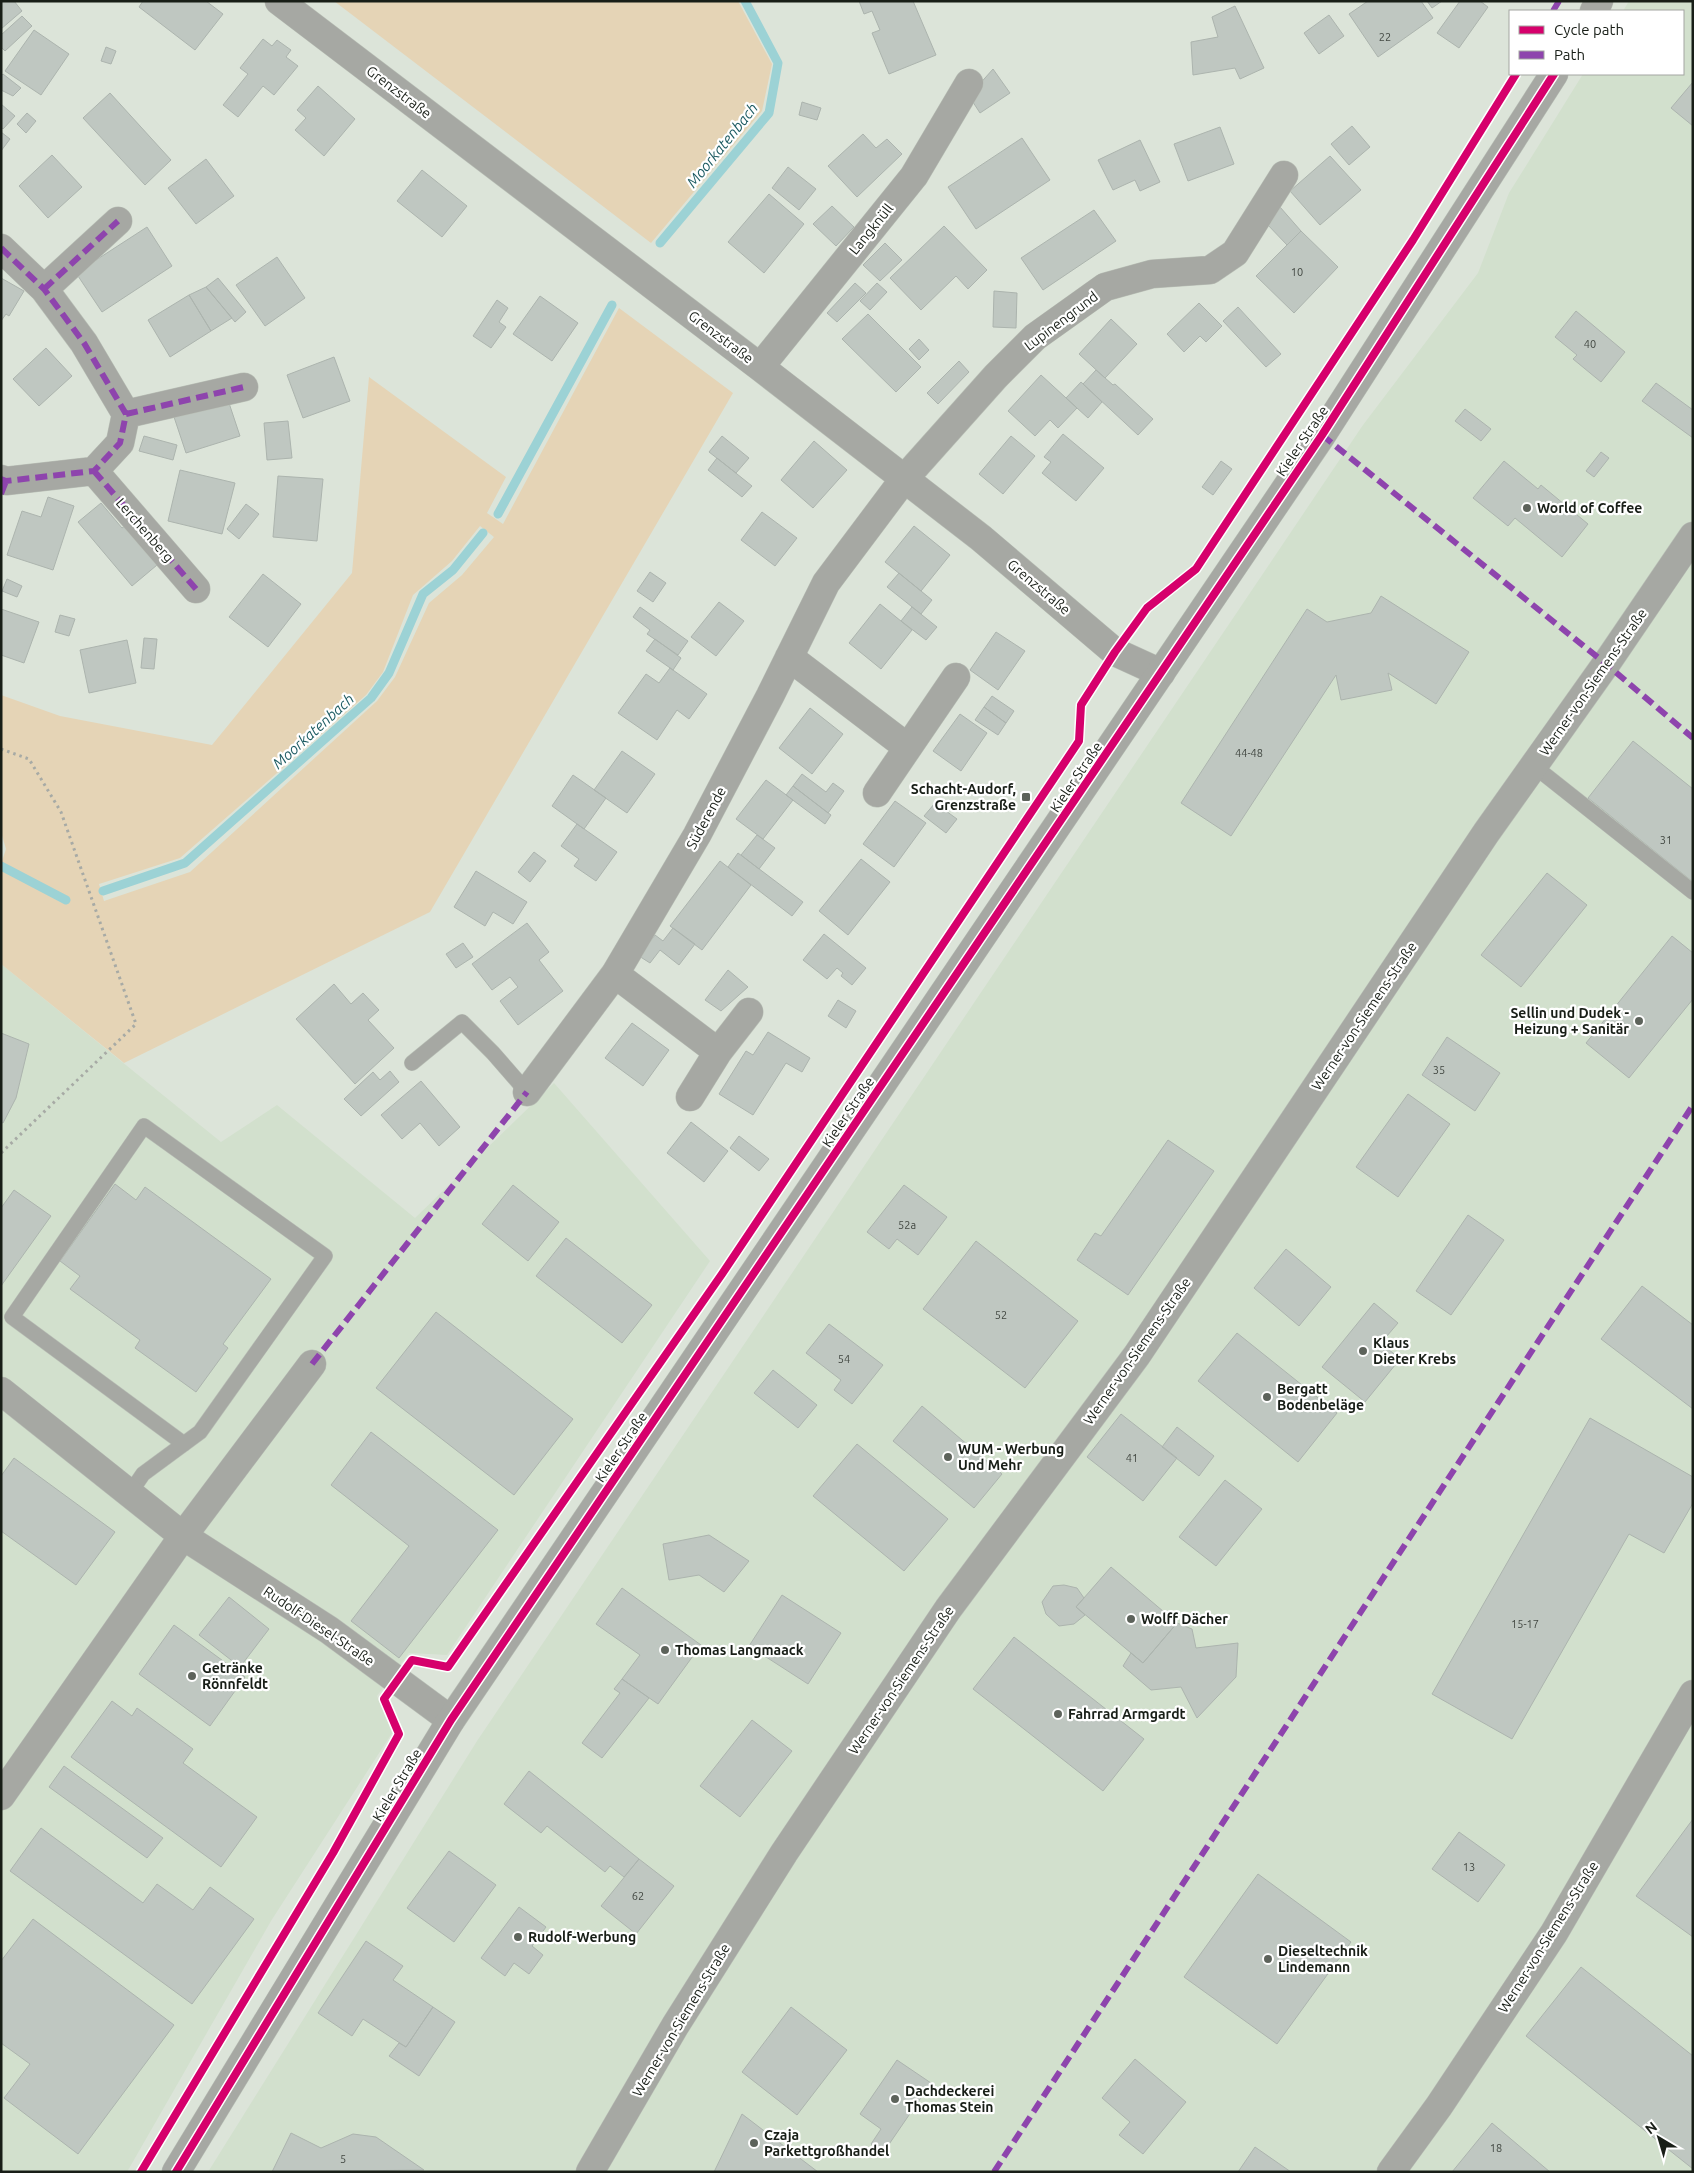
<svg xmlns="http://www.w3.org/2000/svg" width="1694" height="2173" font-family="Ubuntu,sans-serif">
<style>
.built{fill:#d2e0cd}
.green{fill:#e5d4b6;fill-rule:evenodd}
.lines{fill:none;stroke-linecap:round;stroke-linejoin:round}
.stream{stroke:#9cd2d5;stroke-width:9}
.building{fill:#bfc7c1;stroke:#acb4ae}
.service-casing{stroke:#bac0b7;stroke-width:16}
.minor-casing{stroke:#bac0b7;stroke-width:29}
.tertiary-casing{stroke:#bac0b7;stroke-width:29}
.path{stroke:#a7aaa5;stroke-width:3;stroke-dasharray:2.5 4;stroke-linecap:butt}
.service{stroke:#a6a8a3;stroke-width:15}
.minor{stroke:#a6a8a3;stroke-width:28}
.tertiary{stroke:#a6a8a3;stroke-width:28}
.quiet{stroke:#8e44ad;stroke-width:6;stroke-dasharray:12 6;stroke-linecap:butt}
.cycleway-casing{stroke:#fff;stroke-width:11}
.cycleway{stroke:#d6006c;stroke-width:8}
.poi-dot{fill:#5d635b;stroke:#fff;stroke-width:2}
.labels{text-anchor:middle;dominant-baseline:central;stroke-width:4.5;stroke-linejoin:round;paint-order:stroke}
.number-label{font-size:11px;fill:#424842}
.street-label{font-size:14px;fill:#181e17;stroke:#fff}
.poi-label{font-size:14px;font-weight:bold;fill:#181e17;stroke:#fff;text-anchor:start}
.water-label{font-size:15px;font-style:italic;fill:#1e5c63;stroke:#fff}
</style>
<rect width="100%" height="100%" fill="#dce4d9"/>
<path class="built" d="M1629,1H1693V2172H208L477,1741L1363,425L1478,273L1509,193L1583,74H1683V11H1623Z
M1,964L221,1142L277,1105L415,1218L554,1083L710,1261L447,1655L409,1653L377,1696L392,1733L271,1921L127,2172H1Z"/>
<path class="green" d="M334,1H738L772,64L762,111L651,243Z
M619,308L733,393L430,912L124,1063L1,964V864L6,849L1,832V695L60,716L212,745L352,573L369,377L506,477L487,513L503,524ZM480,526L494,537L462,575L429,603L395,677L377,701L190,872L104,901L99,884L180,858L366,695L383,672L413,595L452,561Z"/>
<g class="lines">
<path class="stream" d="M660,243L769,113L778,63L745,1
M498,514L612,305
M1,866L66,900
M103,891L185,863L371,698L389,673L423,594L453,570L483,533"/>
</g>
<path class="building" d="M1,1H14L22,11L1,29Z
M143,1H206L223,14L195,50L139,7Z
M859,1H913L936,55L889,74L872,33L880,30L872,11L864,14Z
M1368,1H1421L1433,18L1378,57L1349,14Z
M1427,1H1442L1432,8Z
M1460,1H1480L1488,7L1459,48L1437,33Z
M1235,6L1264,68L1240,79L1235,68L1193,75L1191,42L1218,37L1212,17Z
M1329,15L1344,36L1319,54L1304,33Z
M22,16L32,26L5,51L1,47V35Z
M34,30L69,54L41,95L5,71Z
M263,39L272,46L277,40L291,50L286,57L298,66L274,95L263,86L238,117L223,105L248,74L240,68Z
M106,47L116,51L111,64L101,61Z
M993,69L1010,93L980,113L969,96Z
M3,74L21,88L13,96L1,90V76Z
M1693,82V126L1671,108Z
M318,86L355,119L324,156L295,130L306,118L297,110Z
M110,93L171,160L145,185L83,118Z
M802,102L821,108L817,120L799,115Z
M1,104L15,116L3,129L1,127Z
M27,113L36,121L26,133L17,124Z
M1352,126L1370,147L1349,165L1331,144Z
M1220,127L1234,164L1188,181L1174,144Z
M1,132L10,139L1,151Z
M863,134L876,148L887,139L902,154L857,197L828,166Z
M1022,138L1050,180L976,229L948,187Z
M1140,140L1160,182L1140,191L1135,180L1113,190L1098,160Z
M52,155L82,187L48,218L19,186Z
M1330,156L1361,190L1320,225L1290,191Z
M206,159L234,196L196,224L168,188Z
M788,167L816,189L799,210L772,188Z
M422,170L467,206L442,237L397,201Z
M769,194L804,224L764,273L728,242Z
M832,206L854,227L836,246L813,224Z
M1280,207L1301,231L1287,245L1266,223Z
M1094,210L1116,241L1043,290L1021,258Z
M944,226L987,270L968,289L956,276L921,310L890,278Z
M147,227L172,266L102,312L76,273Z
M1301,231L1338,267L1294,313L1256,276Z
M885,243L902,260L880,281L863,265Z
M277,257L305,298L265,326L236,285Z
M1,278L24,291L9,316L6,314L1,321Z
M218,278L246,312L235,322L206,287Z
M855,283L866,293L837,322L827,313Z
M877,283L887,292L870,310L860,301Z
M206,287L232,318L211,331L189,295Z
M994,291L1017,293L1016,328L993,327Z
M189,295L211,331L170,357L148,320Z
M540,296L578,323L552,361L513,334Z
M497,300L508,308L499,322L506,327L491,348L473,336Z
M1199,303L1222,326L1206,342L1200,336L1184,352L1167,334Z
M1238,307L1281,354L1266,367L1223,321Z
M1576,311L1625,352L1601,382L1573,359L1577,355L1555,337Z
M868,314L921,367L896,392L842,339Z
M1111,319L1137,344L1105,378L1079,354Z
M919,339L929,350L919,360L909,349Z
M46,348L72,376L39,406L13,379Z
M334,357L350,401L303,418L287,375Z
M959,361L969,372L938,404L927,393Z
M1096,370L1113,385L1115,384L1153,419L1138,435L1083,384Z
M1041,375L1077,408L1058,428L1050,420L1035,436L1008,411Z
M1081,382L1102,402L1088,418L1066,398Z
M1656,383L1693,410V438L1642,401Z
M227,397L240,436L186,453L173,414Z
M1465,409L1491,429L1481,441L1455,421Z
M288,421L292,458L267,460L264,423Z
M1063,434L1104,468L1076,501L1042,473L1051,462L1044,457Z
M144,436L177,445L173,460L139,451Z
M722,436L749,458L736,473L709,452Z
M1011,436L1035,456L1003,494L979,474Z
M814,441L847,470L813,508L781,480Z
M1601,452L1609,458L1594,477L1586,471Z
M717,458L752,486L742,497L708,470Z
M1221,461L1232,469L1213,495L1202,487Z
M1504,461L1538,489L1541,485L1588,524L1562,557L1515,518L1508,526L1473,498Z
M180,470L235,483L222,534L168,521Z
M278,476L323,479L317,541L273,537Z
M48,497L74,506L53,570L7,555L22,511L41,517Z
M101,503L122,528L131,522L163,560L132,586L78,522Z
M246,504L259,514L239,539L227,529Z
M762,512L797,538L775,566L741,540Z
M914,526L950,555L921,591L885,562Z
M650,572L666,583L653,602L637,591Z
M899,573L932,600L921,614L887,587Z
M263,574L301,604L268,647L229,617Z
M7,579L22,586L17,597L2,591Z
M1381,596L1469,652L1436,704L1388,673L1392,690L1341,700L1336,675L1231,836L1181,803L1307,609L1327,622L1371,613Z
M719,602L744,621L716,656L691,637Z
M880,604L912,630L881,669L849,643Z
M640,607L688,641L678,655L647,634L650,630L633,617Z
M912,607L937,627L926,640L901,621Z
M1,609L39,622L24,663L1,655Z
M60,615L75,619L69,636L55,632Z
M996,632L1025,651L998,690L970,670Z
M144,638L157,639L154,669L141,668Z
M655,639L681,658L673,670L646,651Z
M127,640L136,683L89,693L80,650Z
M670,668L707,694L689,719L677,710L657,740L618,713L646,674L659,683Z
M992,696L1014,711L1006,723L984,707Z
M984,707L1006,723L998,735L975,720Z
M810,708L843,734L812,774L779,748Z
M960,714L987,733L961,771L933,751Z
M1633,741L1693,789V882L1588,798Z
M622,751L655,774L627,813L594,790Z
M802,774L826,792L833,783L844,791L828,813L793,786Z
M573,775L606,798L584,829L552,806Z
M766,780L793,800L763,839L736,819Z
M793,786L831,815L825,824L786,795Z
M895,801L926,823L894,867L863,844Z
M935,803L957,819L946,833L924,816Z
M577,824L617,852L596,881L574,866L579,859L561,846Z
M757,835L775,848L759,869L741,855Z
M534,852L546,861L530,882L518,872Z
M738,853L803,902L792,916L728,867Z
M861,859L890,882L848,935L819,911Z
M720,861L751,885L702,950L670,926Z
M476,871L527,902L513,924L493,912L485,926L454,907Z
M1547,873L1587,905L1521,987L1481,955Z
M527,923L549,952L539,960L563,991L518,1025L500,1001L518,987L510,977L492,990L472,964Z
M673,928L695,944L679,965L660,950L650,963L639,956L655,935L663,941Z
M824,934L866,968L852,985L841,976L843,973L837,968L827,979L803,960Z
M1672,936L1693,953V999L1629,1078L1586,1043Z
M463,943L473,957L456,968L446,954Z
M728,970L748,987L721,1011L705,1000Z
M334,984L351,1004L363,993L379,1010L368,1020L394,1048L355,1084L296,1019Z
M838,1000L856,1011L846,1028L828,1016Z
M632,1023L669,1050L643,1086L605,1058Z
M768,1032L810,1058L802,1072L786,1063L753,1115L719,1094L746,1051L753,1055Z
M1,1033L29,1044L16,1098L3,1123L1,1122Z
M1447,1037L1500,1073L1475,1111L1422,1075Z
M390,1071L399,1082L361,1116L344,1099L373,1072L380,1080Z
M421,1081L460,1127L439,1146L420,1123L402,1139L381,1115Z
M1408,1094L1450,1124L1398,1197L1356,1167Z
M691,1122L728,1151L704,1182L667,1153Z
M739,1136L769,1159L759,1171L730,1148Z
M1168,1140L1214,1171L1128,1295L1077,1260L1095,1233L1101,1236Z
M115,1184L136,1200L145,1187L271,1279L223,1344L228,1348L196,1392L135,1348L140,1340L70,1289L80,1276L60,1261Z
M513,1185L559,1222L528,1261L482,1224Z
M904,1185L947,1217L918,1255L897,1239L889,1249L867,1232Z
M14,1190L51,1216L1,1286V1208Z
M1468,1215L1504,1240L1451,1315L1416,1291Z
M566,1238L652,1305L622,1343L536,1276Z
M976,1241L1078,1321L1025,1388L923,1309Z
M1286,1249L1331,1287L1299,1326L1254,1288Z
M1642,1286L1693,1325V1409L1601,1339Z
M1374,1303L1398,1323L1381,1343L1400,1359L1365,1402L1322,1367Z
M436,1312L573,1419L514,1495L376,1388Z
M829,1324L883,1365L852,1404L834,1390L841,1380L806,1353Z
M1237,1333L1337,1413L1298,1462L1198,1381Z
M773,1370L817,1405L798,1428L754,1393Z
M922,1406L1002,1474L974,1508L893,1441Z
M1121,1414L1177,1458L1143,1501L1087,1457Z
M1590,1418L1693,1477V1503L1664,1553L1629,1534L1512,1739L1432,1694Z
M1177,1427L1214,1456L1199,1476L1162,1447Z
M371,1432L498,1530L399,1658L351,1621L409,1546L331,1485Z
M857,1444L948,1519L904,1571L813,1496Z
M14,1458L115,1532L76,1585L1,1531V1476Z
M1225,1480L1262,1509L1216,1566L1179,1537Z
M709,1535L749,1561L724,1592L699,1575L669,1580L663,1544Z
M1111,1567L1177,1623L1143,1663L1076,1607Z
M1064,1585L1077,1588L1084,1598L1076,1607L1085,1615L1074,1624L1059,1626L1046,1614L1042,1602L1053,1586Z
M622,1588L701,1645L658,1704L622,1679L640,1655L596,1624Z
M782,1595L841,1633L808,1684L749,1646Z
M229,1597L269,1629L240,1667L199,1635Z
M1177,1623L1192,1629L1196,1648L1238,1643L1236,1677L1197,1718L1181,1687L1151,1690L1123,1666L1131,1653L1143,1663Z
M174,1625L245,1677L210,1726L139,1674Z
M1014,1637L1144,1739L1103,1791L973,1689Z
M622,1679L649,1698L602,1758L582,1743L620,1693L614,1689Z
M112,1701L132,1716L137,1708L193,1749L183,1763L257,1817L221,1867L71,1757Z
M752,1720L792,1751L740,1817L700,1786Z
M64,1766L163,1838L147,1858L49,1787Z
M529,1771L639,1859L624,1877L610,1866L605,1872L547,1826L541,1833L504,1804Z
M1693,1819V1937L1636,1896Z
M41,1828L143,1903L157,1884L193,1910L210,1887L254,1919L192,2004L10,1871Z
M1459,1832L1505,1865L1478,1902L1432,1869Z
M449,1851L496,1885L454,1942L407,1908Z
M639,1859L674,1886L636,1934L601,1906Z
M1258,1874L1351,1942L1277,2044L1184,1977Z
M519,1907L546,1927L532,1946L543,1955L529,1974L514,1963L505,1976L481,1958Z
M33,1919L174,2025L78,2154L4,2098L30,2064L1,2043V1961Z
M366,1941L403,1966L393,1980L433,2007L406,2047L363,2019L352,2036L318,2013Z
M1581,1967L1693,2056V2169L1526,2036Z
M433,2007L455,2022L419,2076L389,2056L399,2043L406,2047Z
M791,2007L847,2050L797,2115L742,2072Z
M1135,2059L1186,2102L1143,2154L1119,2135L1130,2122L1102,2098Z
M897,2060L931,2083L883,2153L871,2144L881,2129L860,2114Z
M742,2114L818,2172H714Z
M1492,2123L1550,2172H1452Z
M291,2133L321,2148L353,2134L376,2137L424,2170L272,2172Z
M1255,2147L1291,2172H1238Z"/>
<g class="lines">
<defs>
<path id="service" d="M1534,766L1693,892
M412,1063L462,1022L493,1053L527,1092
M130,1493L143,1474L200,1432L325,1256L144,1126L12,1317L184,1444"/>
<path id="minor" d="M279,1L760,367L981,538L1115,652L1161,673
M1,248L44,289L84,343L126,414L120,443L94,471L6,481L1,479
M44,289L118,221
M760,367L914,176L969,83
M126,414L244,387
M94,471L196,589
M789,657L907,747
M877,793L956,677
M615,974L718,1052
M527,1092L615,974L697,835L770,696L826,583L904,479L996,376L1035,337L1105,287L1152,274L1210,270L1235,253L1284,175
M690,1097L718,1052L749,1012
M1,1391L183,1536L329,1630L451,1720
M1,1796L183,1536L312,1364
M590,2172L675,2026L784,1853L948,1609L1137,1355L1486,833L1606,664L1693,536
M1391,2172L1439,2106L1554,1933L1693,1694"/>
<path id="tertiary" d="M1594,11L1599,1
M176,2172L451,1720L1322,435L1554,74"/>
</defs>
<use href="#service" class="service-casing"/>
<use href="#minor" class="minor-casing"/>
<use href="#tertiary" class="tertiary-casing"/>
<path class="path" d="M1,749L29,759L61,812L136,1024L1,1153"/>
<use href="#service" class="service"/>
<use href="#minor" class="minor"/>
<use href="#tertiary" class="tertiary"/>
<path class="quiet" d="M1553,11L1559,1
M1,248L44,289L84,343L126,414L120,443L94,471L6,481L1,479
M44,289L118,221
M126,414L244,387
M1322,435L1606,664L1693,738
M94,471L196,589
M1,494L6,481
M312,1364L527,1092
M994,2172L1693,1105"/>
<defs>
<path id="cycleway" d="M141,2172L333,1853L399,1734L384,1699L412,1660L448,1667L722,1274L1079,741L1081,705L1115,652L1147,608L1196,569L1413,240L1516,74
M176,2172L451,1720L1322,435L1554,74"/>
</defs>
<use href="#cycleway" class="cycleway-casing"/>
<use href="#cycleway" class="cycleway"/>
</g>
<g class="poi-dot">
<circle cx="1527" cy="508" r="5"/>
<rect x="1021" y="792" width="10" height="10" rx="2.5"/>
<circle cx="1639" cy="1021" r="5"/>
<circle cx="1363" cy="1351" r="5"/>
<circle cx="1267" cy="1397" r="5"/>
<circle cx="948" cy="1457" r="5"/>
<circle cx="1131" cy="1619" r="5"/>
<circle cx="665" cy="1650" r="5"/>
<circle cx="192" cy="1676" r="5"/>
<circle cx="1058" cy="1714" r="5"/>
<circle cx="518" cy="1937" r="5"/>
<circle cx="1268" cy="1959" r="5"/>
<circle cx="895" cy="2099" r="5"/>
<circle cx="754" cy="2143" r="5"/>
</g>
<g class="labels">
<g class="number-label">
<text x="1385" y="37">22</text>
<text x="1297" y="272">10</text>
<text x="1590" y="344">40</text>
<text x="1249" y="753">44-48</text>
<text x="1666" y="840">31</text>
<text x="1439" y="1070">35</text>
<text x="907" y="1225">52a</text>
<text x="1001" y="1315">52</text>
<text x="844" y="1359">54</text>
<text x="1132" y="1458">41</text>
<text x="1525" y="1624">15-17</text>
<text x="1469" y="1867">13</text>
<text x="638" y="1896">62</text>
<text x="1496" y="2148">18</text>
<text x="343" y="2159">5</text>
</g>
<g class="street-label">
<text transform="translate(399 92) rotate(37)">Grenzstraße</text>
<text transform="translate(871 229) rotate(-51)">Langknüll</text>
<text transform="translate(1061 321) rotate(-37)">Lupinengrund</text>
<text transform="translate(721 337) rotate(37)">Grenzstraße</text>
<text transform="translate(1302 441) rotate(-56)">Kieler Straße</text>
<text transform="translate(145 530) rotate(49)">Lerchenberg</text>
<text transform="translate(1039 587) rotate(40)">Grenzstraße</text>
<text transform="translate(1593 682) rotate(-55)">Werner-von-Siemens-Straße</text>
<text transform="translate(1076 777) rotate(-56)">Kieler Straße</text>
<text transform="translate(706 818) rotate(-62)">Süderende</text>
<text transform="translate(1364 1016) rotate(-56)">Werner-von-Siemens-Straße</text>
<text transform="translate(848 1112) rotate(-56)">Kieler Straße</text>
<text transform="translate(1137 1351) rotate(-55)">Werner-von-Siemens-Straße</text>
<text transform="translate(621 1447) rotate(-56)">Kieler Straße</text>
<text transform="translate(319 1626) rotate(34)">Rudolf-Diesel-Straße</text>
<text transform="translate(901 1680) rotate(-56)">Werner-von-Siemens-Straße</text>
<text transform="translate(397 1785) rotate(-59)">Kieler Straße</text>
<text transform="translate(1548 1937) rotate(-58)">Werner-von-Siemens-Straße</text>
<text transform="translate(681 2020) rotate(-59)">Werner-von-Siemens-Straße</text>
</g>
<g class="poi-label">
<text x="1537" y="508">World of Coffee</text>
<text x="1016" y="789" text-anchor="end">Schacht-Audorf,<tspan x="1016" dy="16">Grenzstraße</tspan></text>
<text x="1629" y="1013" text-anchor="end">Sellin und Dudek -<tspan x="1629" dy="16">Heizung + Sanitär</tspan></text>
<text x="1373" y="1343">Klaus<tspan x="1373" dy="16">Dieter Krebs</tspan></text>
<text x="1277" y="1389">Bergatt<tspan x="1277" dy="16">Bodenbeläge</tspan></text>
<text x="958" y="1449">WUM - Werbung<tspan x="958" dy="16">Und Mehr</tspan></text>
<text x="1141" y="1619">Wolff Dächer</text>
<text x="675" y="1650">Thomas Langmaack</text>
<text x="202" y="1668">Getränke<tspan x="202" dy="16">Rönnfeldt</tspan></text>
<text x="1068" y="1714">Fahrrad Armgardt</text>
<text x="528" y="1937">Rudolf-Werbung</text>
<text x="1278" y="1951">Dieseltechnik<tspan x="1278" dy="16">Lindemann</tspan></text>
<text x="905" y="2091">Dachdeckerei<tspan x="905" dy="16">Thomas Stein</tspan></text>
<text x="764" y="2135">Czaja<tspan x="764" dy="16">Parkettgroßhandel</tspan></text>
</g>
<g class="water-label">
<text transform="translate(722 145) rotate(-51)">Moorkatenbach</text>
<text transform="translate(313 731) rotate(-42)">Moorkatenbach</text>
</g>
</g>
<rect width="1694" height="2173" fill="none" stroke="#181e17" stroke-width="5"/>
<rect x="1509" y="10" width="175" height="65" fill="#ffffff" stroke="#a3a5a2"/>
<rect x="1519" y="26" width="25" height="8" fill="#d6006c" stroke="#a3a5a2"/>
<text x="1554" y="35" font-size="15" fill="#181e17">Cycle path</text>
<rect x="1519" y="51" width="25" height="8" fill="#8e44ad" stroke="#a3a5a2"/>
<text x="1554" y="60" font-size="15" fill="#181e17">Path</text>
<g transform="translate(1659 2138) rotate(322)" stroke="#ffffff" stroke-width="4" paint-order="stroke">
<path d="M0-4L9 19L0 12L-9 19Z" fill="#181e17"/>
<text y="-8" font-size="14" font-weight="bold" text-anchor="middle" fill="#181e17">N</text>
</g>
</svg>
